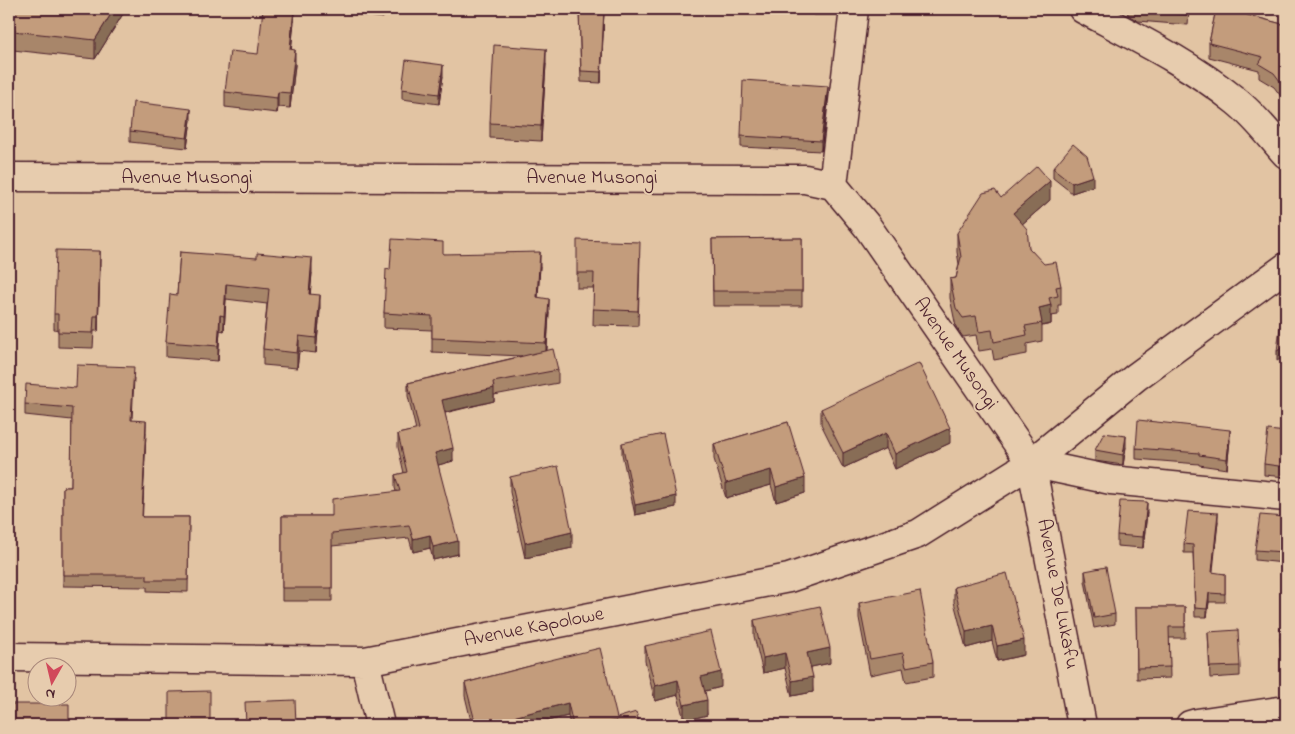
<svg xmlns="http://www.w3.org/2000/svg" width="1295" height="734" font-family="'Indie Flower',sans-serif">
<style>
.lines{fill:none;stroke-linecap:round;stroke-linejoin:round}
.minor-casing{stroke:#4a1f2b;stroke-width:31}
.minor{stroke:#e7ccae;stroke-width:28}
.wall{fill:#a8866b;stroke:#4a1f2b}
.shaded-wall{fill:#886d57;stroke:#4a1f2b}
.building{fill:#c39c7c;stroke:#4a1f2b}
.labels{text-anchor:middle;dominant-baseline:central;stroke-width:4;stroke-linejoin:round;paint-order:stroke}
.street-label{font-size:20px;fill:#4a1f2b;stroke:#e7ccae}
</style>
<rect width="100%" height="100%" fill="#e2c4a3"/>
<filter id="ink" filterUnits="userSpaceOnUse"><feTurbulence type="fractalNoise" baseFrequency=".02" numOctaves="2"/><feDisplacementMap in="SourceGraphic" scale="10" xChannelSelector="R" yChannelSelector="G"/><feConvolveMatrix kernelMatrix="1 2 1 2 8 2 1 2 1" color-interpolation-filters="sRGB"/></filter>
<g filter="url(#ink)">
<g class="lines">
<defs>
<path id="minor" d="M1083,9C1135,37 1189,63 1236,101C1255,116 1270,136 1286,154
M9,177L805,179L833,185L867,226L1031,463L1082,725
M833,185L854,9
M1031,463L1111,480L1286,497
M9,657L365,661L789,578L918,534L1031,463L1136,377L1286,267
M365,661L380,725
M1190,725L1197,723L1286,710"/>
</defs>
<use href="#minor" class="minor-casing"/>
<use href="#minor" class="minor"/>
</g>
<path class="wall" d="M9,9H126L95,59L13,50L9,40Z
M345,9H384L383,18L345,13Z
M579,9H604L601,83L581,82Z
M814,9H837V15H814Z
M1127,9H1189L1188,25L1138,21L1128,15Z
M1216,9H1241L1240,13L1286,25V103L1274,87L1259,78V70L1209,57V43Z
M294,21L291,50L295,65L290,108L278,107L277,113L225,107V92L258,54Z
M546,64L541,141L490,138V123Z
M443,76L439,104L402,99V89Z
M828,96L821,151L741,147V136Z
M191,120L187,148L130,142V131Z
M1053,168L1093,186L1072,193L1053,178Z
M1001,198L1050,200L1022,224L1029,248L1061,286V305H1058V315L1051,316V324L1042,326V341L1027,344V354L994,360L992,349L979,351L976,335L963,337L956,327L950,298V279L956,278L959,264L957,252V233Z
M802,238V306H713L712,239Z
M180,252L312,273L310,294L320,310L316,353L299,351L297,368L263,365V349L267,304L226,299L224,331L220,330L218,361L166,357V342L177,295Z
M443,254L540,266L538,297L549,313L547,350L558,370V383L494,395V401L445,413L453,461L438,465L458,554L433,560L430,548L413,552L409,538L332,546V601H282V516H332L396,491L395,488V475L404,473L398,447V434L416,430L408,396V383L522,356L432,352V330L384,328V313L390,270Z
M640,257L638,326L593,325L594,288H577V273Z
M100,266L98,331H94L93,348L58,347V330L54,329V314Z
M134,378L132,420L146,432L142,517H189L188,592L147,591V587L63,586V487H71L72,420L25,415V404L76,388Z
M821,409L950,443L895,469L886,448L843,468L821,424Z
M788,422L805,493L776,502L771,485L726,498L714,459V444Z
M1286,432V477L1264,475V464Z
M1230,440L1227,469L1199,465V464L1136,459V448Z
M622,443L676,507L635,515L622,454Z
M1126,447L1123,465L1095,461V450Z
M510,477L572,548L525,558L510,492Z
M1147,513L1143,548L1117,546V535Z
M1286,517L1284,563L1255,560V550Z
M1218,521L1212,573L1225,574V602H1209L1207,617H1195L1193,553H1184V544Z
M1085,571L1115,614V624L1094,628L1085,581Z
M954,587L1024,655L997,661L992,641L966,648L954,602Z
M859,603L933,662V677L906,682L903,668L870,675L859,618Z
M1136,607H1185V638H1169L1170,678L1137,679Z
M754,620L830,663L811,667L813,692L792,696L785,668L763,673L754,636Z
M1286,627V677H1282L1280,638Z
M1208,632L1240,666V676L1210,678Z
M645,646L721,687L705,691L707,715L684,721L678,695L655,701L645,661Z
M534,665L617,718L640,725H570L568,716L530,725H472L465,696V683Z"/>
<path class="shaded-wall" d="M114,9H126L95,59V40Z
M294,9V21L290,64V49Z
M604,9L601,83V72Z
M1237,9H1241L1236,26V12Z
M546,49V64L541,141V126Z
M295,50V65L290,108V93Z
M443,65V76L439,104V94Z
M828,86V96L821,151V141Z
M278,92V107L277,113V98Z
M191,109V120L187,148V138Z
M1093,176V186L1072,193V183Z
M1050,181V200L1013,232V213Z
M100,251V266L98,331V316Z
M540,252V266L537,311V297Z
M312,258V273L309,309V294Z
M226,284V299L224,331V316Z
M320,295V310L316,353V338Z
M549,299V313L546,357V343Z
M1051,305V324L1042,326L1039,308Z
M220,315V330L218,361V346Z
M299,336V351L297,368V353Z
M1286,345V356L1277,361V351Z
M494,388V401L442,413V400Z
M146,421V432L142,528V517Z
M950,428V443L895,469V454Z
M1230,430V440L1227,469V459Z
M886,433V448L843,468V453Z
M1126,436V447L1123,465V455Z
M453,448V461L435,466V453Z
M771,470V485L726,498V483Z
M805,478V493L776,502V487Z
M676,496V507L635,515V505Z
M1147,502V513L1143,548V537Z
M1218,513V521L1212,581V572Z
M572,532V548L525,558V543Z
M430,535V548L413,552V539Z
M1286,538V548L1284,563V552Z
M458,541V554L433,560V547Z
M1209,593V602L1207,617V609Z
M992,626V641L966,648V632Z
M1024,640V655L997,661V646Z
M830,648V663L807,668V653Z
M785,653V668L763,673V658Z
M721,672V687L701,692V677Z
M813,677V692L792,696V681Z
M678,680V695L655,701V686Z
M707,700V715L684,721V705Z
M568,703V716L530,725H513V717Z
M617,721V725H597Z"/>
<path class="building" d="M9,9H114L95,40L13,31L9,21Z
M263,9H294L290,49L295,50L290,93L278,92L277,98L225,92L230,51L258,54Z
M579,9H604L601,72L581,71Z
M1136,9H1189L1188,15L1138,10Z
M1216,9H1237L1236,12L1286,25V89L1274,73L1259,64L1263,57L1209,43Z
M494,45L546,49L541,126L490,123Z
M406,60L443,65L439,94L402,89Z
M743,80L828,86L821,141L741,136Z
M133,102L191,109L187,138L130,131Z
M1073,144L1087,156L1093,176L1072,183L1053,168Z
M1037,166L1050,181L1013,213L1027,229L1029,248L1044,264L1056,262L1061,286L1056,287L1058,296L1049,298L1051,305L1039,308L1042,323L1025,326L1027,335L994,342L992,330L979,332L976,316L963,318L956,308L950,279L956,278L961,257L957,233L983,193L995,190L1001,198Z
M802,238V291H713L712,239Z
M392,239L443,242V254L540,252L537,297L549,299L546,343L432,338V316L384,313L386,269L390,270Z
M577,240L640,242L638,311L593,309L594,273H577Z
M56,250L100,251L98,316H94L93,333L58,332V314H54Z
M180,252L257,258V253L312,258L309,294L320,295L316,338L299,336L297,353L263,349L269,289L226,284L224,316L220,315L218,346L166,342L170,294L177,295Z
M1286,309V345L1277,351L1282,312Z
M553,349L558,370L493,382L494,388L442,400L453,448L435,453L458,541L433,547L430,535L413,539L409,525L332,533V588H282V516H332V499L400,491L395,475L407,472L398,434L419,429L408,383Z
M919,363L950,428L895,454L886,433L843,453L821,409Z
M77,365L134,367L131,420L146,421L142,517H189L188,580H147V575H63V487H71L72,408L25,404L26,384L76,388Z
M1138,420L1230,430L1227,459L1199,455V453L1136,448Z
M788,422L805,478L776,487L771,470L726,483L714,444Z
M1268,430L1286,432V467L1264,464Z
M1104,433L1126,436L1123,455L1095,450Z
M663,434L676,496L635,505L622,443Z
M558,466L572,532L525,543L510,477Z
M1120,501L1147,502L1143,537L1117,535Z
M1188,511L1218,513L1212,572L1225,574V594L1209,593L1207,609L1195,608L1193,545L1184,544Z
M1260,515L1286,517V538L1284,552L1255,550Z
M1106,567L1115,614L1094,618L1085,571Z
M1007,573L1024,640L997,646L992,626L966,632L954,587Z
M920,591L933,662L906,667L903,653L870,659L859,603Z
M820,606L830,648L807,653L813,677L792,681L785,653L763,658L754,620Z
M1136,607H1185V627H1169L1170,667L1137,668Z
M1286,627V666H1282L1280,628Z
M1238,630L1240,666L1210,667L1208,632Z
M711,631L721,672L701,677L707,700L684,705L678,680L655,686L645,646Z
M600,648L617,718L636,712L640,725H618L617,721L597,725H573L568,703L513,717L515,725H476L465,683L534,665V664Z
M210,691V725H169V692Z
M295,700L296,725H246L245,702Z
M9,704H69V725H9Z"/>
</g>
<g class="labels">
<g class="street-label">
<text x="187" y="178">Avenue Musongi</text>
<text x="592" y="178">Avenue Musongi</text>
<text transform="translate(955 354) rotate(55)">Avenue Musongi</text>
<text transform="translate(1057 594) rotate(79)">Avenue De Lukafu</text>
<text transform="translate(534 628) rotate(-11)">Avenue Kapolowe</text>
</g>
</g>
<rect width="1295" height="734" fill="none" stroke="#e7ccae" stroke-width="30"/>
<rect x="15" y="15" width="1265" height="704" fill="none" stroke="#4a1f2b" stroke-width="2" filter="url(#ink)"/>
<g transform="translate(52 682) rotate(188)"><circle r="24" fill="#e7ccae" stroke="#a8877a"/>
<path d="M0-4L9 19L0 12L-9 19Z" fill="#d1495b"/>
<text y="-8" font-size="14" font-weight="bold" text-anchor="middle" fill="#4a1f2b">N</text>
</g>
</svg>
